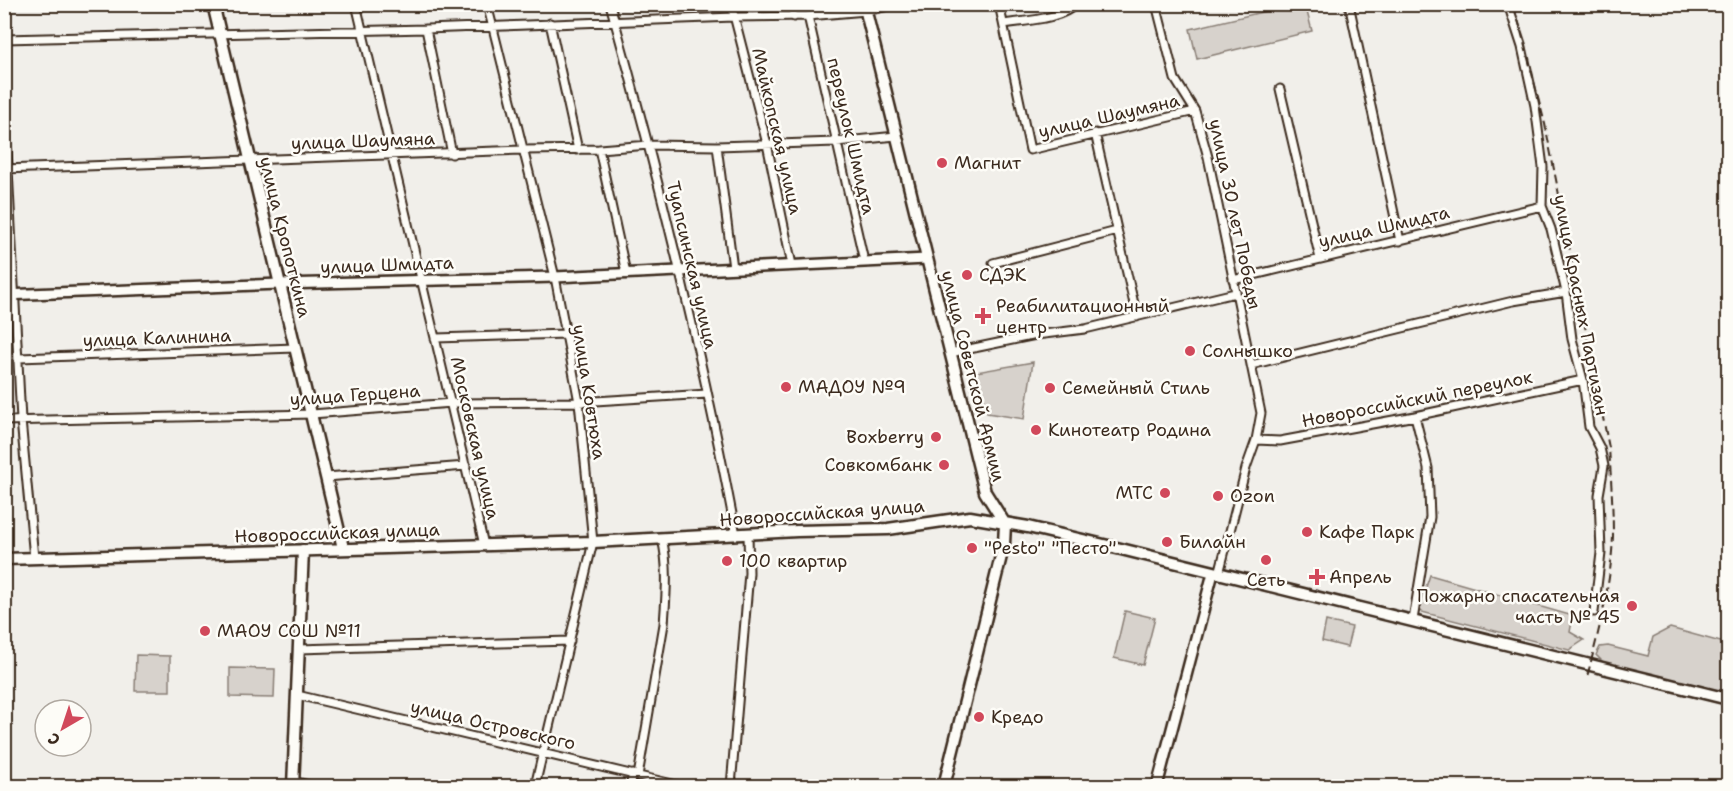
<svg xmlns="http://www.w3.org/2000/svg" width="1733" height="791" font-family="'Shantell Sans',sans-serif">
<style>
.green{fill:#d7d2cc;stroke:#897e75;stroke-width:1.5}
.lines{fill:none;stroke-linecap:round;stroke-linejoin:round}
.minor-casing{stroke:#3b2a1e;stroke-width:11}
.tertiary-casing{stroke:#3b2a1e;stroke-width:14}
.secondary-casing{stroke:#3b2a1e;stroke-width:15}
.primary-casing{stroke:#3b2a1e;stroke-width:15}
.minor{stroke:#fdfcf7;stroke-width:7}
.tertiary{stroke:#fdfcf7;stroke-width:9}
.secondary{stroke:#fdfcf7;stroke-width:10}
.primary{stroke:#fdfcf7;stroke-width:10}
.rail{stroke:#3b2a1e;stroke-width:2;stroke-dasharray:9 4.5;stroke-linecap:butt}
.poi-dot{fill:#d1495b;stroke:#fdfcf7;stroke-width:2}
.labels{text-anchor:middle;dominant-baseline:central;stroke-width:5;stroke-linejoin:round;paint-order:stroke}
.street-label{font-size:18px;fill:#3b2a1e;stroke:#fdfcf7}
.poi-label{font-size:18px;fill:#3b2a1e;stroke:#fdfcf7;text-anchor:start}
</style>
<rect width="100%" height="100%" fill="#f1efea"/>
<filter id="ink" filterUnits="userSpaceOnUse"><feTurbulence type="fractalNoise" baseFrequency=".0167" numOctaves="2"/><feDisplacementMap in="SourceGraphic" scale="12" xChannelSelector="R" yChannelSelector="G"/><feConvolveMatrix kernelMatrix="1 2 1 2 8 2 1 2 1" color-interpolation-filters="sRGB"/></filter>
<g filter="url(#ink)">
<path class="green" d="M1305,4L1312,31L1197,59L1190,29L1292,5Z
M1033,362L1024,419L987,413L976,372Z
M1430,575L1573,616L1570,632L1584,640L1569,650L1418,611Z
M1125,611L1155,618L1143,665L1114,658Z
M1326,621L1352,627L1347,647L1322,641Z
M1670,628L1728,644V693L1603,662L1596,655L1600,647L1608,646L1648,656L1653,637Z
M136,655L170,656V691H135Z
M230,668L275,669L274,698L230,697Z"/>
<g class="lines">
<defs>
<path id="minor" d="M356,4L484,545
M487,4L555,277L579,402L593,542L535,786
M610,4C659,179 703,357 736,535
M731,4L767,144L792,265
M791,4L794,17
M999,4L1030,150L1195,111
M1156,4L1175,79L1195,111L1208,157L1261,413L1256,440L1246,468L1219,574
M1349,4L1400,241
M1508,4L1522,47L1535,106L1543,167L1542,206L1551,229L1566,292L1572,339L1583,380L1589,427L1600,448L1604,466L1599,495L1601,553L1594,612
M808,16L864,261
M550,23L578,150
M1004,24C1022,21 1064,19 1075,4
M426,29L452,154
M4,39L426,29L734,17L808,16L866,11L898,4
M1280,89L1320,259
M4,91L21,420L34,558
M1095,133L1137,317
M717,146L733,268
M599,149L626,273
M4,169L522,150L599,149L649,145L717,146L836,142L896,136
M993,263L1117,231
M1233,280L1542,206
M436,338L566,334
M950,353L1036,335L1085,329L1235,293
M19,358L295,348
M1251,365L1513,301L1566,292
M4,421L312,414L452,403L579,402L707,394
M1256,440L1280,441L1415,416L1583,380
M326,477L466,466
M1413,620L1430,517L1428,468L1415,416
M299,649L570,641
M297,695L681,786
M638,776L664,624C666,596 669,566 662,539
M293,781L313,786
M630,786L633,774
M731,786L749,573L748,535"/>
<path id="tertiary" d="M4,295L280,284L555,277L927,259
M1157,786L1213,573"/>
<path id="secondary" d="M293,786L303,550
M944,786L1004,544L1005,524"/>
<path id="primary" d="M213,4L343,548
M864,4L985,492L1005,524
M4,559L593,542L797,531L888,529L970,517L1028,527L1121,549L1728,699"/>
</defs>
<use href="#minor" class="minor-casing"/>
<use href="#tertiary" class="tertiary-casing"/>
<use href="#secondary" class="secondary-casing"/>
<use href="#primary" class="primary-casing"/>
<use href="#minor" class="minor"/>
<use href="#tertiary" class="tertiary"/>
<use href="#secondary" class="secondary"/>
<use href="#primary" class="primary"/>
<path class="rail" d="M1514,4L1545,124L1609,448C1611,478 1613,507 1613,536C1611,584 1599,631 1587,677"/>
</g>
</g>
<g class="poi-dot">
<circle cx="942" cy="163" r="6"/>
<circle cx="967" cy="275" r="6"/>
<path d="M980 307h6v6h6v6h-6v6h-6v-6h-6v-6h6z"/>
<circle cx="1190" cy="351" r="6"/>
<circle cx="786" cy="387" r="6"/>
<circle cx="1050" cy="388" r="6"/>
<circle cx="1036" cy="430" r="6"/>
<circle cx="936" cy="437" r="6"/>
<circle cx="944" cy="465" r="6"/>
<circle cx="1165" cy="493" r="6"/>
<circle cx="1218" cy="496" r="6"/>
<circle cx="1307" cy="532" r="6"/>
<circle cx="1167" cy="542" r="6"/>
<circle cx="972" cy="548" r="6"/>
<circle cx="1266" cy="560" r="6"/>
<circle cx="727" cy="561" r="6"/>
<path d="M1314 568h6v6h6v6h-6v6h-6v-6h-6v-6h6z"/>
<circle cx="1632" cy="606" r="6"/>
<circle cx="205" cy="631" r="6"/>
<circle cx="979" cy="717" r="6"/>
</g>
<g class="labels">
<g class="street-label">
<text transform="translate(1109 116) rotate(-13)">улица Шаумяна</text>
<text transform="translate(777 131) rotate(77)">Майкопская улица</text>
<text transform="translate(851 136) rotate(77)">переулок Шмидта</text>
<text transform="translate(363 141) rotate(-2)">улица Шаумяна</text>
<text transform="translate(1235 214) rotate(78)">улица 30 лет Победы</text>
<text transform="translate(1384 227) rotate(-13)">улица Шмидта</text>
<text transform="translate(285 237) rotate(76)">улица Кропоткина</text>
<text transform="translate(387 265) rotate(-2)">улица Шмидта</text>
<text transform="translate(692 265) rotate(77)">Туапсинская улица</text>
<text transform="translate(1581 305) rotate(79)">улица Красных Партизан</text>
<text transform="translate(157 338) rotate(-2)">улица Калинина</text>
<text transform="translate(973 376) rotate(76)">улица Советской Армии</text>
<text transform="translate(589 392) rotate(81)">улица Ковтюха</text>
<text transform="translate(355 395) rotate(-4)">улица Герцена</text>
<text transform="translate(1417 399) rotate(-11)">Новороссийский переулок</text>
<text transform="translate(475 438) rotate(77)">Московская улица</text>
<text transform="translate(822 513) rotate(-4)">Новороссийская улица</text>
<text transform="translate(337 533) rotate(-2)">Новороссийская улица</text>
<text transform="translate(493 725) rotate(13)">улица Островского</text>
</g>
<g class="poi-label">
<text x="954" y="163">Магнит</text>
<text x="979" y="275">СДЭК</text>
<text x="996" y="306">Реабилитационный<tspan x="996" dy="21">центр</tspan></text>
<text x="1202" y="351">Солнышко</text>
<text x="798" y="387">МАДОУ №9</text>
<text x="1062" y="388">Семейный Стиль</text>
<text x="1048" y="430">Кинотеатр Родина</text>
<text x="924" y="437" text-anchor="end">Boxberry</text>
<text x="932" y="465" text-anchor="end">Совкомбанк</text>
<text x="1153" y="493" text-anchor="end">МТС</text>
<text x="1230" y="496">Ozon</text>
<text x="1319" y="532">Кафе Парк</text>
<text x="1179" y="542">Билайн</text>
<text x="984" y="548">"Pesto" "Песто"</text>
<text x="739" y="561">100 квартир</text>
<text x="1329" y="577">Апрель</text>
<text x="1266" y="580" text-anchor="middle">Сеть</text>
<text x="1620" y="596" text-anchor="end">Пожарно спасательная<tspan x="1620" dy="21">часть № 45</tspan></text>
<text x="217" y="631">МАОУ СОШ №11</text>
<text x="991" y="717">Кредо</text>
</g>
</g>
<rect width="1733" height="791" fill="none" stroke="#fdfcf7" stroke-width="24"/>
<rect x="12" y="12" width="1709" height="767" fill="none" stroke="#3b2a1e" stroke-width="2" filter="url(#ink)"/>
<g transform="translate(63 728) rotate(219)"><circle r="28" fill="#fdfcf7" stroke="#afa8a0" stroke-width="1.5"/>
<path d="M0-4.5L10 22L0 15L-10 22Z" fill="#d1495b"/>
<text y="-9" font-size="16" font-weight="bold" text-anchor="middle" fill="#3b2a1e">С</text>
</g>
</svg>
